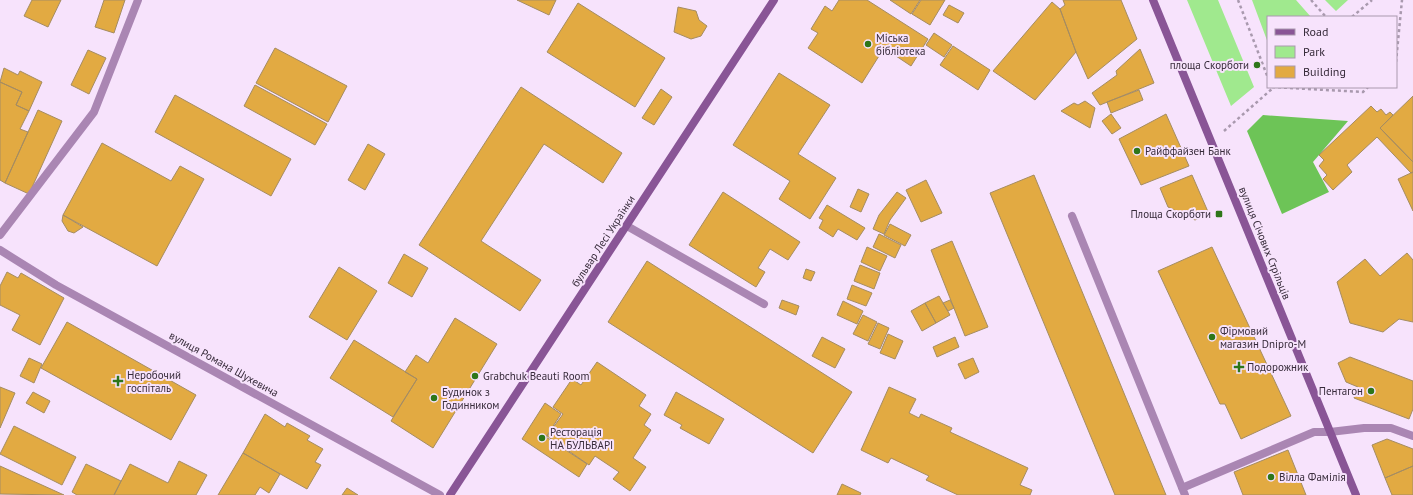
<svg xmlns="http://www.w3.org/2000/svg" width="1413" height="495" font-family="'PT Sans',sans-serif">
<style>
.green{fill:#a0e98e}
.forest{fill:#6dc457}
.building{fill:#e2aa42;stroke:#a58c62}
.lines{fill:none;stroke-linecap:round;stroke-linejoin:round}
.path{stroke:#a999ae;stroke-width:2.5;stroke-dasharray:3 3;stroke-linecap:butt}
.lane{stroke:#aa86b3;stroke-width:8}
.street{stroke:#aa86b3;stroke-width:8}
.secondary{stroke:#895596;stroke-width:8}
.poi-dot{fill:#2e7619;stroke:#f7e3fc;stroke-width:1.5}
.labels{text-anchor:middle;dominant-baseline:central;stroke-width:4;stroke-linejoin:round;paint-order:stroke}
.poi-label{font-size:11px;fill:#372b3a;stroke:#f7e3fc;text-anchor:start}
.street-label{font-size:11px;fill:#372b3a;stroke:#f7e3fc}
</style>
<rect width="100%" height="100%" fill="#f7e3fc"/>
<path class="green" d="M1187,0H1218L1254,87L1231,106Z
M1252,0H1296L1311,17H1268V43Z
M1325,0H1348L1336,11Z"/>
<path class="forest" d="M1263,115L1348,121L1313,162L1329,192L1282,214L1247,131Z"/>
<path class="building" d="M32,0H61L48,27L24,16Z
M104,0H125L114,33L95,27Z
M517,0H556L549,15Z
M839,0H867L928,39L911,66L884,48L862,83L808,48L818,33L811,29L825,6L832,11Z
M890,0H920L911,14Z
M921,0H945L930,25L912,14Z
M1063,0H1121L1137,39L1088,79L1076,52L1060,9L1065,5Z
M1052,2L1060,9L1076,52L1035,100L993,71Z
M578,3L665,58L635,107L547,52Z
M949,5L964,13L958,23L943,15Z
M678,7L696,11L699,20L707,26L701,36L691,39L674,32Z
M934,33L952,45L944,57L926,45Z
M953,46L990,70L978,90L940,65Z
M275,48L347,86L328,122L256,83Z
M1140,49L1154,83L1100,105L1092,93L1117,75L1116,71Z
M88,50L106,58L89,94L71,85Z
M4,68L18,75L20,71L42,82L29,111L16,105L22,92L0,82Z
M779,73L830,105L798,154L836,178L810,219L779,199L790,181L733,145Z
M0,82L22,92L16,105L29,111L20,129L28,132L5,183L0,180Z
M255,85L327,124L315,145L244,106Z
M521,87L622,153L603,183L544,144L481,241L541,280L520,311L419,245Z
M661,89L672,97L654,125L642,118Z
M1139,90L1143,100L1111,113L1107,102Z
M175,95L291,159L271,196L155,132Z
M1413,96V162L1380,128Z
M1085,101L1095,108L1090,128L1061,111L1074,103L1078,105Z
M1371,106L1377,112L1381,109L1386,115L1390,112L1393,115L1380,128L1413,162V172L1411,173L1377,137L1347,165L1352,172L1333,190L1323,179L1327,175L1319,166L1324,160L1319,155Z
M38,110L62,121L29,194L5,183Z
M1111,114L1121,128L1112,134L1102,121Z
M1166,114L1189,166L1141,185L1119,139Z
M102,143L171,181L180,166L204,179L157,266L63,215Z
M368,144L385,154L365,190L348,180Z
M1413,172V211L1398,179Z
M1034,175L1166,495H1115L990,193Z
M1192,175L1209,214L1195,220L1168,207L1160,188Z
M926,180L942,213L921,222L906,190Z
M858,189L869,194L861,212L850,207Z
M723,192L800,242L788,260L770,249L758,268L765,272L756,287L689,245Z
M897,192L906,198L890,220L884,234L873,229L879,215Z
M827,205L865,228L857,240L838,229L833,237L819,228L823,220L819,218Z
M63,215L83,227L74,233L68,231L62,221Z
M890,224L911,235L905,246L884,235Z
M879,234L901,245L895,258L873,247Z
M952,241L988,327L965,336L931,250Z
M867,247L887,256L880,271L861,262Z
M1212,247L1291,416L1241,439L1225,404H1220L1158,271Z
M1407,253L1413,260V322L1399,319L1383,332L1350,323L1337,282L1365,259L1380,276Z
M404,254L428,268L412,297L388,283Z
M647,261L852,392L813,453L608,322Z
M860,265L880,273L874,289L854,281Z
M339,267L377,291L347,340L309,317Z
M806,269L815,272L811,281L803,278Z
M7,272L18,278L21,273L64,298L40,345L12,330L20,315L0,305V286Z
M852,285L872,293L866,306L847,299Z
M939,296L950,315L936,323L925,303Z
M782,300L799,306L796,315L779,308Z
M950,300L954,308L948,311L943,303Z
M843,301L863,311L857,324L837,315Z
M925,303L936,323L922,331L911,311Z
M863,315L877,322L868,341L853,334Z
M455,318L497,344L433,448L391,421L417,379L405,372L416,355L428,363Z
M67,322L196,395L171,440L41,368Z
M878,323L889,328L880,349L868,344Z
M888,334L903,341L895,359L880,353Z
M822,337L845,349L835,368L812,356Z
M955,337L959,347L937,357L933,347Z
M354,340L417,379L393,417L330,378Z
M1350,357L1413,381V409L1409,419L1354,398L1358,387L1346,382L1338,363Z
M29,358L42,364L34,383L20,376Z
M973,358L979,372L965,379L958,364Z
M597,362L646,395L639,406L651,414L644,425L651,430L633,458L646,467L630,491L613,479L619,472L595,456L589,465L547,436L563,414L553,407L572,379L581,385Z
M0,387L15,393L0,428Z
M889,387L916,399L909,413L919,418L921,414L952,428L950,432L1028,468L1020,485L1032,490L1030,495H958L926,480L929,476L891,458L888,463L861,450Z
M33,392L50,401L44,413L26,403Z
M676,392L724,419L709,444L680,428L682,425L664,415Z
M545,403L561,414L546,437L587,464L579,477L522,439Z
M265,414L285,427L287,423L310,436L307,440L323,449L315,462L321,465L307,489L243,453Z
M14,426L76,457L62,485L0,454Z
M1387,439L1413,449V466L1385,478L1372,445Z
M1288,450L1306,495H1243L1234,472Z
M243,453L280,474L269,493L260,487L255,495H218Z
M179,461L207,475L196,495H114L130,464L168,483Z
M86,464L121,481L114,495H77L72,492Z
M0,466L64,495L0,494Z
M1413,466V495H1392L1385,478Z
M842,484L861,493L860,495H837Z
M347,488L358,495H342Z"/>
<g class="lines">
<path class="path" d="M1238,0L1268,78
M1311,0L1326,17
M1352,17L1372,0
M1396,62L1402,0
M1272,87L1363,92L1368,87
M1224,131L1273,88"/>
<path class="lane" d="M1072,216L1185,495
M627,226L764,304
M0,235L94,112L138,0
M1182,488L1314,432H1330"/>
<path class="street" d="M0,250L56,285L440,495
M1330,432L1364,428H1391L1413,436"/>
<path class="secondary" d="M1153,0L1356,495
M450,495L774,0"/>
</g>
<g class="poi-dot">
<circle cx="868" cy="44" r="4"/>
<circle cx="1257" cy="65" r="4"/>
<circle cx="1137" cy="151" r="4"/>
<rect x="1215" y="210" width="8" height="8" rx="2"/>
<circle cx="1212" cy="337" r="4"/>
<path d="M1237 361h4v4h4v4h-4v4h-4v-4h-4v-4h4z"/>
<circle cx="475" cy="376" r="4"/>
<path d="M116 375h4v4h4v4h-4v4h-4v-4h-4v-4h4z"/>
<circle cx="1371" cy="391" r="4"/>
<circle cx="434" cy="398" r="4"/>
<circle cx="542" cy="438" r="4"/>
<circle cx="1271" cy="477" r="4"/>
</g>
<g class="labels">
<g class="poi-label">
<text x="876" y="38">Міська<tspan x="876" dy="13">бібліотека</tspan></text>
<text x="1249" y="65" text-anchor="end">площа Скорботи</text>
<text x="1145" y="151">Райффайзен Банк</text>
<text x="1211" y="214" text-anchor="end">Площа Скорботи</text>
<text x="1220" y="331">Фірмовий<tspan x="1220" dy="13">магазин Dnipro-M</tspan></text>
<text x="1247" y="367">Подорожник</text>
<text x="127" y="375">Неробочий<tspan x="127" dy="13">госпіталь</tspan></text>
<text x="483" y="376">Grabchuk Beauti Room</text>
<text x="1363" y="391" text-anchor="end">Пентагон</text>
<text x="442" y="392">Будинок з<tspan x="442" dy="13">Годинником</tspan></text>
<text x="550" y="432">Ресторація<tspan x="550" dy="13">НА БУЛЬВАРІ</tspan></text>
<text x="1279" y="477">Вілла Фамілія</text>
</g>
<g class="street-label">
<text transform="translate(603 241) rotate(-57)">бульвар Лесі Українки</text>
<text transform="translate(1265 243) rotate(68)">вулиця Січових Стрільців</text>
<text transform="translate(224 364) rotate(29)">вулиця Романа Шухевича</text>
</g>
</g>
<rect x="1267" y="16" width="130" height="72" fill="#f7e3fc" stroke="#aa99ae"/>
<rect x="1275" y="29" width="20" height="6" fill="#895596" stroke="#aa99ae"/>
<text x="1303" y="36" font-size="12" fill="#372b3a">Road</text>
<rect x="1275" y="46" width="20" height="12" fill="#a0e98e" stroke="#aa99ae"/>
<text x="1303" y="56" font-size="12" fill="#372b3a">Park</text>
<rect x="1275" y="66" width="20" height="12" fill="#e2aa42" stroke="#aa99ae"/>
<text x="1303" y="76" font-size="12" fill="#372b3a">Building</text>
</svg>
